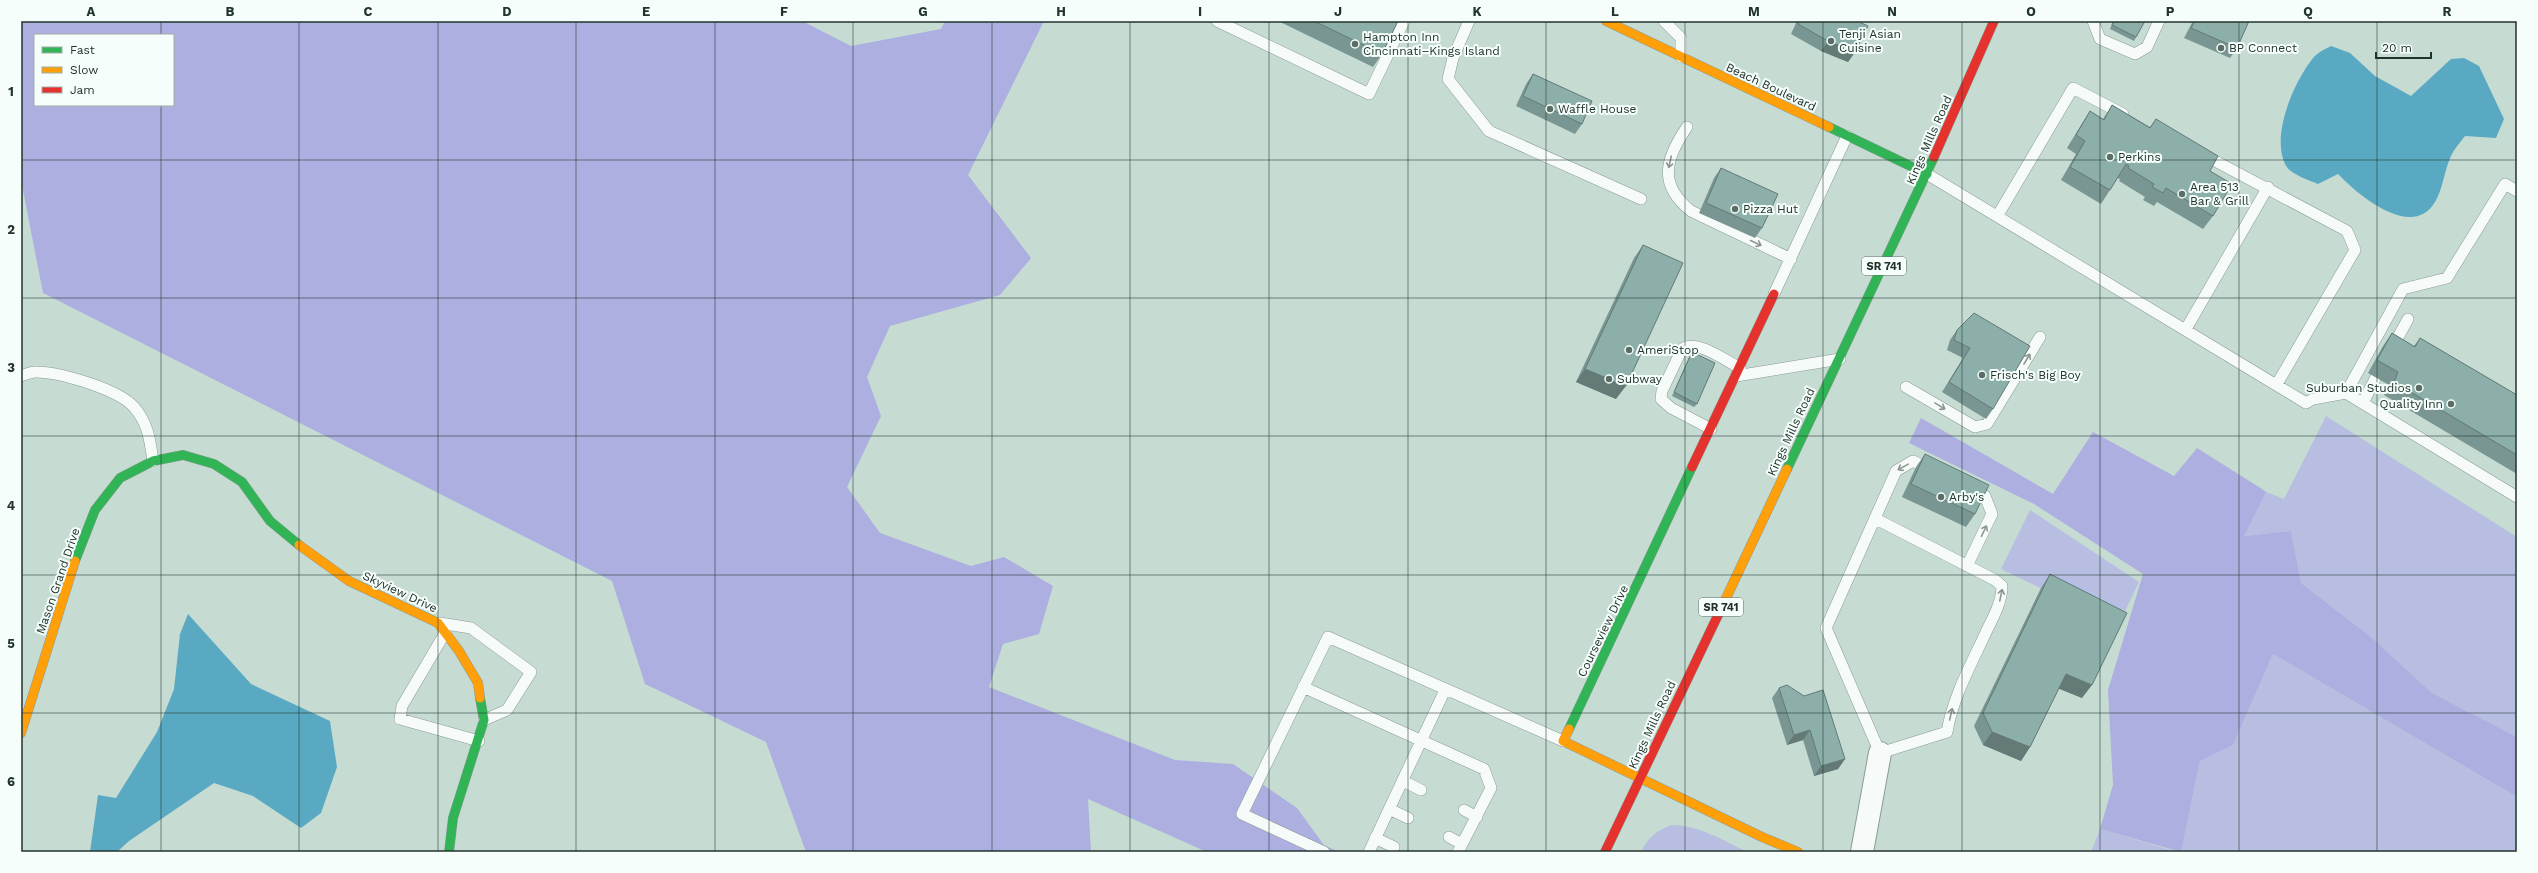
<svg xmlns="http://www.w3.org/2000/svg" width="2538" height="873" font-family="'Work Sans',sans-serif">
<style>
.green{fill:#b7bee1}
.forest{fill:#acafdf;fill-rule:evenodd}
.water{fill:#5aa9c2}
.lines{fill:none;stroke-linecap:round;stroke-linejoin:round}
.lane-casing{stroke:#8a9b94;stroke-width:12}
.street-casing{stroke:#8a9b94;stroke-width:24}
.fast-casing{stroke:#8a9b94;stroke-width:10}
.slow-casing{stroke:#8a9b94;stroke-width:10}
.jam-casing{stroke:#8a9b94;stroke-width:10}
.lane{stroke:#f6faf8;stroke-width:11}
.street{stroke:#f6faf8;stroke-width:22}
.fast{stroke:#30b455;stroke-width:9}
.slow{stroke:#ff9f0a;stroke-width:9}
.jam{stroke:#e5322d;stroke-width:9}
.wall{fill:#799692}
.shaded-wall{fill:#637a77}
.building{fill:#8dafaa;stroke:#637a77}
.oneway{stroke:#8c9692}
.grid{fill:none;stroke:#22332c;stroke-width:1;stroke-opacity:0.55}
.poi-dot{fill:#5b6e66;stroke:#f6fefb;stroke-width:1.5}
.labels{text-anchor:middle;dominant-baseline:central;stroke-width:4;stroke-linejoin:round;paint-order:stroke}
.shield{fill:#f6fefb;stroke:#62706a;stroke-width:1}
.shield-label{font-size:11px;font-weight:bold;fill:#22332c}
.poi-label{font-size:12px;fill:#22332c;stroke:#f6fefb;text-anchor:start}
.street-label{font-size:12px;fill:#22332c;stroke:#f6fefb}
.neatline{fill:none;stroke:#22332c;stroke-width:1.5}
.grid-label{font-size:13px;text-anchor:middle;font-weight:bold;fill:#22332c}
</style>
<rect width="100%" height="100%" fill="#c6dcd3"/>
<path class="green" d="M2326,416L2517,537V737L2432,693L2371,637L2301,583L2291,531L2243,536L2266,492L2284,499Z
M2030,510L2139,582L2118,626L2001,569Z
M2273,654L2517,797V852H2181L2200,761L2233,745Z
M1672,825C1699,825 1724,841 1748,852H1641C1648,837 1657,830 1672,825Z
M2100,829L2178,852H2091Z"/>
<path class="forest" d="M21,21H802L851,46L941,29L945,21H1044L968,175L1031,258L1000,295L890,326L867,377L881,416L847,487L880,533L971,566L1004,557L1053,586L1039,634L1003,644L989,687L1175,760L1233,764L1297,808L1324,845L1339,852H1207L1088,799L1091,852H806L766,742L645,684L612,581L43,293L21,180ZM35,35H173V105H35Z
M1921,418L2053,494L2093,432L2174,476L2197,448L2262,489L2266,492L2244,536L2291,531L2301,583L2371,637L2432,693L2517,737V797L2273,654L2233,745L2200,761L2181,852L2100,829L2113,785L2108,690L2143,574L2034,504L1909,443Z"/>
<path class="water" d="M2331,46L2350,53L2375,76L2411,96L2451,59L2464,58L2479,66L2504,119L2496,138L2465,136C2460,143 2454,149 2451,156C2444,171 2443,189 2435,202C2412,241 2357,194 2338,174L2318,184C2309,180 2289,174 2285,164C2271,134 2294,82 2313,58C2317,53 2325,49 2331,46Z
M188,614L251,684L330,721L337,767L321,813L301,828L253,796L214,783L129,841L117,852H90L98,795L116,798L157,732L174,689L180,634Z"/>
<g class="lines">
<defs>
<path id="lane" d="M1217,21L1369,94L1404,21
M1469,21L1453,58L1448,79L1489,131L1641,199
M1664,21L1681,38V57
M2093,21L2100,39L2135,54L2147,47L2159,21
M1687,127C1665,159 1658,185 1691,211L1791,259
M2202,154L2347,231L2355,250L2277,384
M1927,174L2306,403L2313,399L2346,393L2517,497
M1998,215L2073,88L2123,114
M1774,294L1847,136
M2186,329L2268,187
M2391,350L2408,319
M21,376C26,374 31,372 36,372C59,372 118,389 134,407C148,423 150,440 153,461
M1736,376L1840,359
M1906,387L1975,427L1987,424L2040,337
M2346,393L2403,289L2447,278L2505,184L2517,191
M2363,403L2376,377
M1711,429L1671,408L1661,399L1662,391L1682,349C1698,339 1724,360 1740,368
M1876,519L1995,580L2002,586C2002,601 1994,616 1987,630C1972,663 1953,696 1947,732L1880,753L1826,628L1896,471L1913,461L1931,470
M1967,566L1992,514L1985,496L1970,489
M440,623L471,628L531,672L507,710L484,720
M445,633L402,706L400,719L479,741
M1303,687L1484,769L1491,788L1458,852
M1403,781L1421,790
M1389,809L1408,818
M1464,810L1477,817
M1449,837L1462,844
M1375,838L1394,847
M1324,852L1242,814L1328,637L1563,741
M1369,852L1445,690"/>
<path id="street" d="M1862,852L1880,753"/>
<path id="fast" d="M1829,127L1927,174
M1787,469L1934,157
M75,561L95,510L120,478L153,461L183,455L214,464L242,482L270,521L299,545
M1569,729L1692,467
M449,852L453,818L484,720L480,698"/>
<path id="slow" d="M1606,21L1829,127
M299,545L349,581L438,623L459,651L478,683L480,698
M1719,613L1787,469
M1569,729L1563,741L1762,837L1798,852
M21,733L75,561"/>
<path id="jam" d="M1934,157L1994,21
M1692,467L1774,294
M1605,852L1719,613"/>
</defs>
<use href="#lane" class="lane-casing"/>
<use href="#street" class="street-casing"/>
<use href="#fast" class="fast-casing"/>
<use href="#slow" class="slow-casing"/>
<use href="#jam" class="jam-casing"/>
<use href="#lane" class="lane"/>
<use href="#street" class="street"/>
<use href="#fast" class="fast"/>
<use href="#slow" class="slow"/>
<use href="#jam" class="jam"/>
</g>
<path class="wall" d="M1278,21H1398L1382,54L1373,67Z
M1797,21H1857L1855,52L1848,62L1821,51L1791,34Z
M2113,21H2145L2134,41L2110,29Z
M2193,21H2249L2237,48L2230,58L2184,38Z
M1533,74L1582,124L1575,134L1516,106L1526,84Z
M2112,105L2150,127L2156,119L2210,171L2213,216L2203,229L2157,202L2154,206L2143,200L2145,197L2119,181L2120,179L2117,178L2110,190L2101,204L2061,180L2076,154L2067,148L2081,125L2090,111L2103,119Z
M1721,168L1762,228L1755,238L1699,213L1714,178Z
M1643,245L1616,399L1576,382L1634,258Z
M1974,313L1993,409L1986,419L1942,392L1963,358L1947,350L1950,340L1957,330Z
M2392,333L2414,346L2420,338L2517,395V474L2384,395L2389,385L2368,373L2383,346Z
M1692,352L1697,404L1694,407L1672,396L1690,355Z
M1925,454L1975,514L1966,527L1902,497L1916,467Z
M2050,574L2082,698L2059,688L2030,747L2021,761L1983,745L1974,726L2041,588Z
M1779,688L1845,759L1838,769L1814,776L1803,740L1787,745L1772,698Z"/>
<path class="shaded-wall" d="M1828,41L1855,52L1848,62L1821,51Z
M1585,369L1626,386L1616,399L1576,382Z
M2066,674L2092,685L2082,698L2057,688Z
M1810,730L1803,740L1787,745L1794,735Z
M1992,732L2030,747L2021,761L1983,745Z
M1845,759L1838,769L1814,776L1821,766Z"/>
<path class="building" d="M1314,21H1398L1382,54Z
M1800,21H1857L1868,26L1855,52L1828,41L1798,24Z
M2114,21H2145L2136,37L2112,25Z
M2195,21H2249L2237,48L2191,28Z
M1533,74L1592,101L1582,124L1523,96Z
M2112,105L2150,128L2156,119L2218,156L2210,171L2232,184L2213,216L2166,188L2163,193L2152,187L2154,184L2128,168L2129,166L2126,164L2110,190L2070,167L2085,141L2076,135L2090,111L2104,120Z
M1721,168L1778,194L1762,228L1706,203Z
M1643,245L1683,263L1626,386L1585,369Z
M1974,313L2030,346L1993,409L1949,382L1970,348L1954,340L1957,330Z
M2392,333L2415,347L2420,338L2517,395V455L2394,382L2398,372L2377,360Z
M1692,352L1715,363L1697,404L1674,392Z
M1925,454L1989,485L1975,514L1911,484Z
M2050,574L2127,613L2092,685L2066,674L2030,747L1992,732L1983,713Z
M1787,685L1804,696L1823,690L1845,759L1821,766L1810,730L1794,735L1779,688Z"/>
<defs><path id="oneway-shaft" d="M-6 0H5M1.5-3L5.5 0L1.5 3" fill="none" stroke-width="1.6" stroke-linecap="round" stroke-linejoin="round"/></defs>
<g class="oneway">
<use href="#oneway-shaft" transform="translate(1670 162) rotate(102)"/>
<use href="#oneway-shaft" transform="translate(1756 243) rotate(25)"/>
<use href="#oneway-shaft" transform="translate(2027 359) rotate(-59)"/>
<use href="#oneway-shaft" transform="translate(1940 406) rotate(31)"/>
<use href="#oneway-shaft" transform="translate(1903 467) rotate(151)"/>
<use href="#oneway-shaft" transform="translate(1984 531) rotate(-64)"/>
<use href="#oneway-shaft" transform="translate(2001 595) rotate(-78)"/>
<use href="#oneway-shaft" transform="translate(1951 714) rotate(-77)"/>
</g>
<path class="grid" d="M161,21V35M299,21V852M438,21V852M576,21V852M715,21V852M853,21V852M992,21V852M1130,21V852M1269,21V852M1408,21V852M1546,21V852M1685,21V852M1823,21V852M1962,21V852M2100,21V852M2239,21V852M2377,21V852M161,105V852M21,160H2517M21,298H2517M21,436H2517M21,575H2517M21,713H2517"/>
<g class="poi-dot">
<circle cx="1831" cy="41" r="4"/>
<circle cx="1355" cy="44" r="4"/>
<circle cx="2221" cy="48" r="4"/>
<circle cx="1550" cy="109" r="4"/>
<circle cx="2110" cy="157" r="4"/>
<circle cx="2182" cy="194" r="4"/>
<circle cx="1735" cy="209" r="4"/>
<circle cx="1629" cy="350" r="4"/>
<circle cx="1982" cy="375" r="4"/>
<circle cx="1609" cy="379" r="4"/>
<circle cx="2419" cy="388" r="4"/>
<circle cx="2451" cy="404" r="4"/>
<circle cx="1941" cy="497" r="4"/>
</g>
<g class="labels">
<g class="shield">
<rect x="1862" y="257" width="44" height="18" rx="3"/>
<rect x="1699" y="598" width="44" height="18" rx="3"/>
</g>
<g class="shield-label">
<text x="1884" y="266">SR 741</text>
<text x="1721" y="607">SR 741</text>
</g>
<g class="poi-label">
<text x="1839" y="34">Tenji Asian<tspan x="1839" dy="14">Cuisine</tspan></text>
<text x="1363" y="37">Hampton Inn<tspan x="1363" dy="14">Cincinnati–Kings Island</tspan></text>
<text x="2229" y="48">BP Connect</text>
<text x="1558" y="109">Waffle House</text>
<text x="2118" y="157">Perkins</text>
<text x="2190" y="187">Area 513<tspan x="2190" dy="14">Bar &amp; Grill</tspan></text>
<text x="1743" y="209">Pizza Hut</text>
<text x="1637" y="350">AmeriStop</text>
<text x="1990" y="375">Frisch's Big Boy</text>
<text x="1617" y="379">Subway</text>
<text x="2411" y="388" text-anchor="end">Suburban Studios</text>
<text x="2443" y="404" text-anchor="end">Quality Inn</text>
<text x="1949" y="497">Arby's</text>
</g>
<g class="street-label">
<text transform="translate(1771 87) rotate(25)">Beach Boulevard</text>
<text transform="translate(1929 140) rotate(-66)">Kings Mills Road</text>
<text transform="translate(1791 432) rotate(-65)">Kings Mills Road</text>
<text transform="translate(58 581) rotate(-71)">Mason Grand Drive</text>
<text transform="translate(400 592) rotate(25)">Skyview Drive</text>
<text transform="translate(1603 631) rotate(-64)">Courseview Drive</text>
<text transform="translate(1652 725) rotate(-65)">Kings Mills Road</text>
</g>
</g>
<rect width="2538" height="873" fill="none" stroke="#f6fefb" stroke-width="44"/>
<rect x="34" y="34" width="140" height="72" fill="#f6fefb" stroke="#a1ada8"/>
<rect x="42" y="47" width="20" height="6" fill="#30b455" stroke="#a1ada8"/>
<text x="70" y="54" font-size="12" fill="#22332c">Fast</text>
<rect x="42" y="67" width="20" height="6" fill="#ff9f0a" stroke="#a1ada8"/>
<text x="70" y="74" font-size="12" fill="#22332c">Slow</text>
<rect x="42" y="87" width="20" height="6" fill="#e5322d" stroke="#a1ada8"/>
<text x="70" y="94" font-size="12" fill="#22332c">Jam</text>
<path d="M2376 52v6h55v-6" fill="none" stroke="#22332c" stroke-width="2"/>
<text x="2382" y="52" font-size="12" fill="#22332c" stroke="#f6fefb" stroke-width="3" paint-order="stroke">20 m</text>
<rect x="22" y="22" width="2494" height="829" class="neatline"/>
<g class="grid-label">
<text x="91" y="16">A</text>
<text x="230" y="16">B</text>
<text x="368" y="16">C</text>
<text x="507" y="16">D</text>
<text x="646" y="16">E</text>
<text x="784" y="16">F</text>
<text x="923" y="16">G</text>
<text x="1061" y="16">H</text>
<text x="1200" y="16">I</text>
<text x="1338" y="16">J</text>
<text x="1477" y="16">K</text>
<text x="1615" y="16">L</text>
<text x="1754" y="16">M</text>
<text x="1892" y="16">N</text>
<text x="2031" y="16">O</text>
<text x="2170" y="16">P</text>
<text x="2308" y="16">Q</text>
<text x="2447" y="16">R</text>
<text x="11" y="96">1</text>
<text x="11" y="234">2</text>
<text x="11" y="372">3</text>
<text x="11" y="510">4</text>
<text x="11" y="648">5</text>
<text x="11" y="786">6</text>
</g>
</svg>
